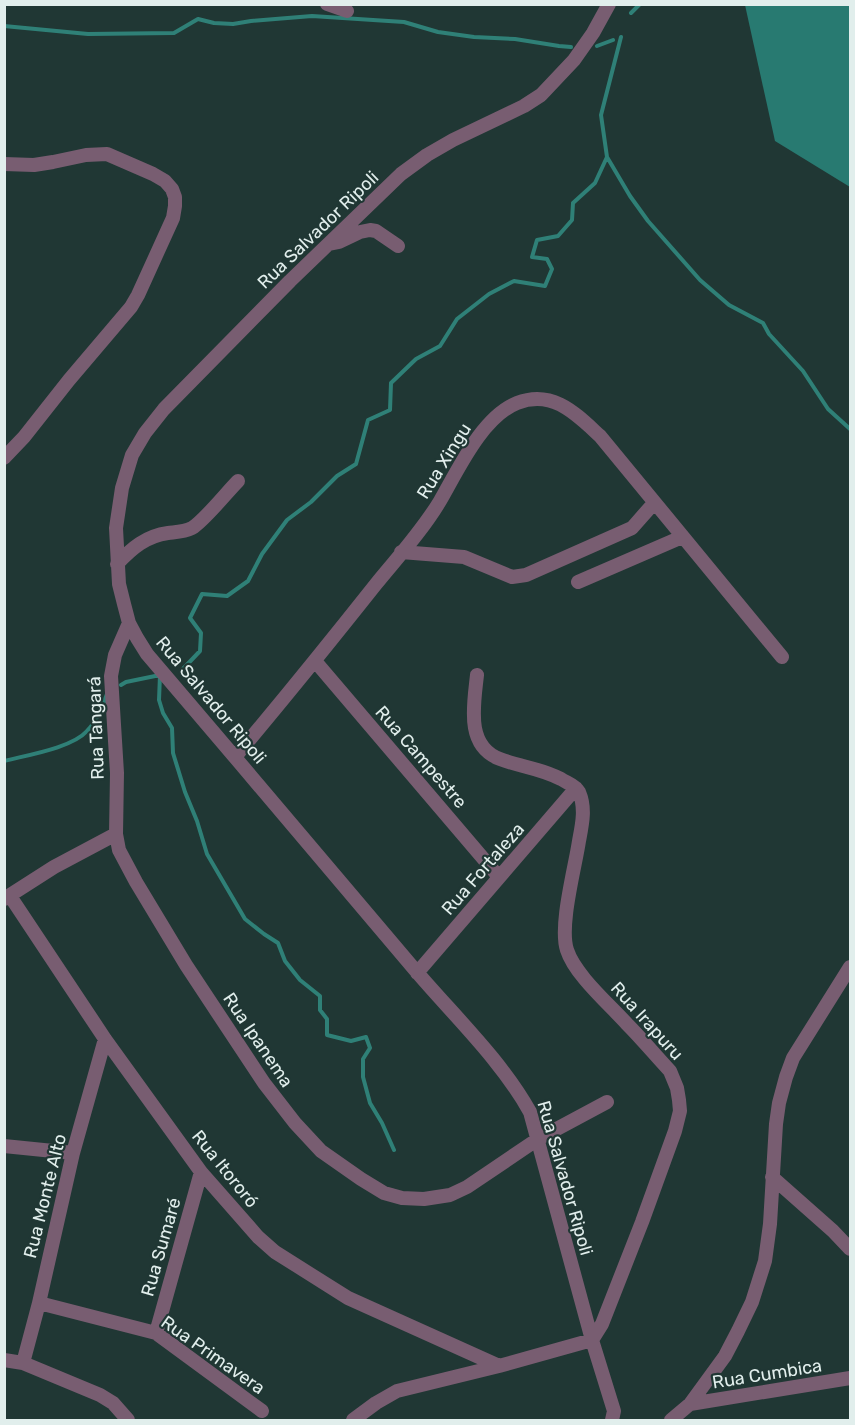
<svg xmlns="http://www.w3.org/2000/svg" width="855" height="1425" font-family="Rubik,sans-serif">
<style>
.forest{fill:#287a71}
.lines{fill:none;stroke-linecap:round;stroke-linejoin:round}
.stream{stroke:#2f8077;stroke-width:4}
.minor{stroke:#785d71;stroke-width:14}
.labels{text-anchor:middle;dominant-baseline:central;stroke-width:4.5;stroke-linejoin:round;paint-order:stroke}
.street-label{font-size:18px;fill:#e1eeec;stroke:#203734}
</style>
<rect width="100%" height="100%" fill="#203734"/>
<path class="forest" d="M745,5H850V187L775,141Z"/>
<g class="lines">
<path class="stream" d="M631,13L640,4
M4,26L88,34L174,33L198,19L214,23L233,24L251,21L312,16L373,20L404,22L438,32L474,37L515,39L559,46L571,47
M597,46L613,40
M607,157L630,196L648,221L700,280L729,305L763,323L769,334L803,371L828,409L850,429
M181,671L200,651L201,633L190,618L202,594L227,596L248,581L262,554L287,520L311,502L337,476L356,464L368,420L390,410L391,383L416,359L440,346L457,319L489,294L514,281L545,286L552,269L547,259L532,257L537,240L558,236L572,220L573,203L595,183L607,157L601,115L621,37
M121,685L126,682L160,675L159,700L163,713L172,728L173,753L185,792L197,821L207,854L245,919L264,934L278,943L285,961L300,980L320,996V1010L327,1019V1035L351,1041L366,1037L370,1048L363,1059V1077L370,1103L382,1123L394,1150
M4,761C27,755 72,748 87,731C97,721 102,707 107,694"/>
<path class="minor" d="M327,4L347,11
M609,4L593,33L574,60L541,95L524,106L453,140L427,155L401,174L290,281L164,409L145,433L132,455L122,488L116,528L119,584L124,604L129,623L137,638L147,654C235,757 323,861 410,964C450,1012 500,1058 530,1112L592,1340L614,1411L612,1420
M4,164L34,165L53,162L86,155L107,154L153,174L165,181L172,189L175,197V206L173,218L138,295L131,307L69,380L24,437L4,458
M329,244L339,242L360,232L370,230L376,231L398,246
M401,552L464,557L512,577L526,575L632,528L654,503
M117,564C132,548 146,536 168,533C176,532 184,532 192,528C204,521 227,492 238,481
M578,582L682,537
M129,623L115,655L111,676L117,773L116,834L119,850L136,882L186,965L264,1083L295,1123L321,1151L361,1179L384,1193L402,1198L424,1199L450,1195L467,1187L538,1139L607,1102
M315,661L499,877
M235,757C283,700 330,642 376,584C398,557 422,531 440,501C458,470 482,417 517,403C553,389 576,414 600,436L782,657
M10,896L105,1039L201,1172L258,1237L275,1252L348,1298L499,1366
M4,899L54,867L116,834
M417,973L576,788
M4,1146L73,1153
M772,1177L833,1231L850,1249
M39,1303L156,1333L262,1411
M156,1333L201,1172
M4,1360L23,1363L100,1395L113,1403L128,1420
M23,1363L39,1303L73,1153L105,1039
M690,1404L850,1378
M353,1420L376,1403L397,1391L499,1366L592,1340L602,1324L642,1222L675,1131L680,1111L679,1100L677,1088L670,1071C655,1055 642,1039 627,1024C609,1004 575,975 567,950C559,926 575,868 579,841C582,825 586,808 579,792C575,785 567,783 561,779C540,768 521,767 500,759C465,746 474,704 477,675
M671,1420L690,1404L725,1356L738,1331L752,1302L765,1261L770,1224L776,1124L779,1103L786,1077L793,1058L850,967"/>
</g>
<g class="labels">
<g class="street-label">
<text transform="translate(318 230) rotate(-44)">Rua Salvador Ripoli</text>
<text transform="translate(444 461) rotate(-58)">Rua Xingu</text>
<text transform="translate(211 700) rotate(50)">Rua Salvador Ripoli</text>
<text transform="translate(96 728) rotate(-92)">Rua Tangará</text>
<text transform="translate(421 757) rotate(49)">Rua Campestre</text>
<text transform="translate(483 869) rotate(-49)">Rua Fortaleza</text>
<text transform="translate(647 1021) rotate(48)">Rua Irapuru</text>
<text transform="translate(258 1040) rotate(56)">Rua Ipanema</text>
<text transform="translate(225 1169) rotate(51)">Rua Itororó</text>
<text transform="translate(565 1178) rotate(74)">Rua Salvador Ripoli</text>
<text transform="translate(45 1196) rotate(-76)">Rua Monte Alto</text>
<text transform="translate(161 1247) rotate(-74)">Rua Sumaré</text>
<text transform="translate(213 1355) rotate(35)">Rua Primavera</text>
<text transform="translate(767 1374) rotate(-9)">Rua Cumbica</text>
</g>
</g>
<rect width="855" height="1425" fill="none" stroke="#e1eeec" stroke-width="12"/>
</svg>
